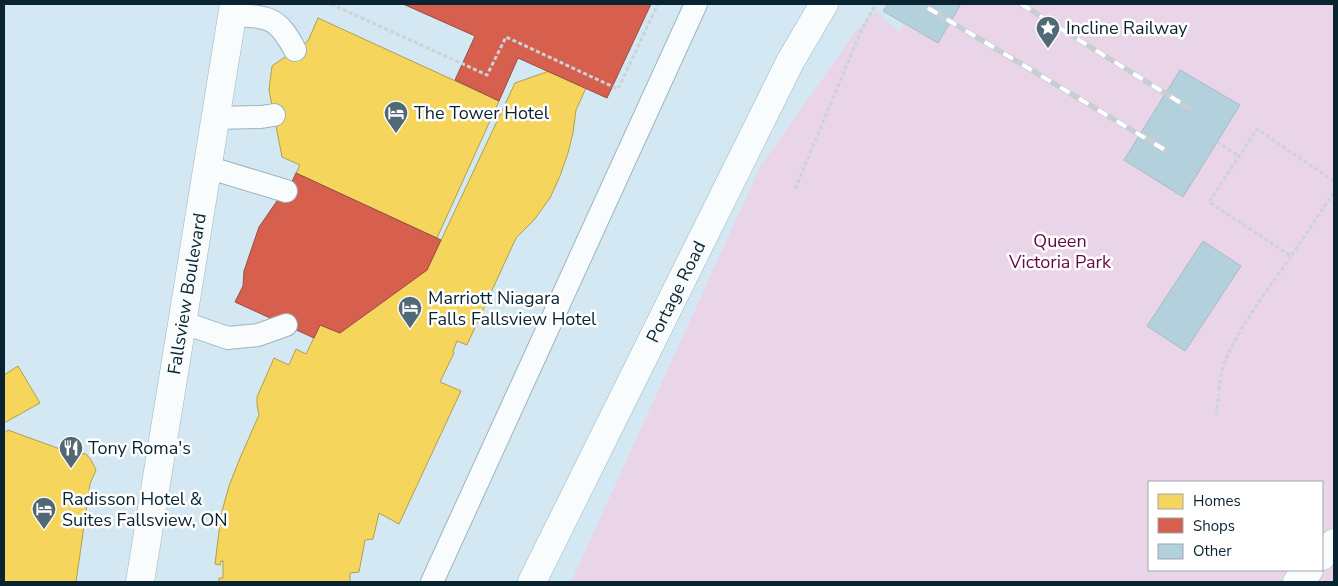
<svg xmlns="http://www.w3.org/2000/svg" width="1338" height="586" font-family="'Nunito Sans',sans-serif">
<style>
.green{fill:#ead5e8;fill-rule:evenodd}
.homes{fill:#f6d55c;stroke:#afa04f}
.shops{fill:#d6604d;stroke:#984e44}
.building{fill:#b3d0dd;stroke:#a6bbc5}
.lines{fill:none;stroke-linecap:round;stroke-linejoin:round}
.service-casing{stroke:#9eb4be;stroke-width:24}
.minor-casing{stroke:#9eb4be;stroke-width:29}
.secondary-casing{stroke:#9eb4be;stroke-width:29}
.path{stroke:#ccd3d7;stroke-width:3;stroke-dasharray:4 2.5;stroke-linecap:butt}
.service{stroke:#f8fcfd;stroke-width:22}
.minor{stroke:#f8fcfd;stroke-width:28}
.secondary{stroke:#f8fcfd;stroke-width:28}
.rail-casing{stroke:#c8cfd3;stroke-width:5.5}
.rail{stroke:#fff;stroke-width:4;stroke-dasharray:11;stroke-linecap:butt}
.labels{text-anchor:middle;dominant-baseline:central;stroke-width:5;stroke-linejoin:round;paint-order:stroke}
.poi-label{font-size:18px;fill:#092430;stroke:#fff;text-anchor:start}
.park-label{font-size:18px;fill:#690744;stroke:#fff}
.street-label{font-size:18px;fill:#092430;stroke:#fff}
</style>
<rect width="100%" height="100%" fill="#d3e8f2"/>
<path class="green" d="M916,4H1334V582H571L760,167L856,31L875,11L899,32ZM1149,482H1322V570H1149Z"/>
<path class="homes" d="M318,18L499,101L437,238L296,173L300,165L282,157L269,90L272,66L308,41Z
M549,71L586,88L576,110L573,133L568,153L560,176L550,198L534,220L516,238L467,345L457,341L453,351L454,353L440,382L461,391L399,524L379,513L373,539L365,540L359,572L350,573V582H219V578H223V561H221L220,565L215,564L221,515L229,486L240,458L259,415L257,405V397L274,358L289,365L296,349L306,354L320,325L340,333L427,270L515,83Z
M18,366L40,403L4,423V375Z
M8,430L71,453L86,454L91,460L96,470L90,484L76,582H4V433Z"/>
<path class="shops" d="M403,4H651L607,98L518,58L499,101L455,80L475,36Z
M296,173L441,240L427,270L340,333L320,325L314,338L235,302L243,286L244,271L259,227L277,201L290,186Z"/>
<path class="building" d="M888,4H961L938,43L883,11Z
M1180,70L1240,105L1183,197L1124,160Z
M1203,241L1241,266L1185,351L1147,326Z"/>
<g class="lines">
<defs>
<path id="service" d="M233,15C269,17 277,16 295,50
M215,118L261,117L274,115
M207,167L286,191
M181,322L228,338L258,335L286,325
M432,582L696,4"/>
<g id="minor">
<path id="s1" d="M140,582L234,4"/>
</g>
<g id="secondary">
<path d="M1322,556L1334,543"/>
<path id="s2" d="M532,582L790,62L824,4"/>
<path d="M1297,582L1309,570"/>
</g>
</defs>
<use href="#service" class="service-casing"/>
<use href="#minor" class="minor-casing"/>
<use href="#secondary" class="secondary-casing"/>
<path class="path" d="M331,4L487,75L506,37L618,89L658,4
M1217,142L1239,156
M1334,181L1257,129L1209,202L1291,256L1334,192
M795,189L861,31L876,4
M1219,390C1220,382 1221,374 1223,367C1237,328 1268,290 1291,256
M1216,415L1219,394"/>
<use href="#service" class="service"/>
<use href="#minor" class="minor"/>
<use href="#secondary" class="secondary"/>
<defs>
<path id="rail" d="M1021,4L1189,108
M928,8L1165,150"/>
</defs>
<use href="#rail" class="rail-casing"/>
<use href="#rail" class="rail"/>
</g>
<defs>
<symbol id="sight-pin" viewBox="-11 -11 22 30"><path d="M0 17L-7.5 6A9.5 9.5 0 1 1 7.5 6Z" fill="#506974" stroke="#fff"/><path d="M0-6L1.8-2.2L6-1.7L2.9 1.2L3.7 5.4L0 3.3L-3.7 5.4L-2.9 1.2L-6-1.7L-1.8-2.2Z" fill="#fff"/></symbol>
<symbol id="hotel-pin" viewBox="-11 -11 22 30"><path d="M0 17L-7.5 6A9.5 9.5 0 1 1 7.5 6Z" fill="#506974" stroke="#fff"/><path d="M-6-4.5h1.5V1H6V5H4.5V3h-9V5H-6ZM-4 0a1.8 1.8 0 1 1 3.6 0ZM.5 0V-2.5h3Q6-2.5 6 0Z" fill="#fff"/></symbol>
<symbol id="restaurant-pin" viewBox="-11 -11 22 30"><path d="M0 17L-7.5 6A9.5 9.5 0 1 1 7.5 6Z" fill="#506974" stroke="#fff"/><path d="M-5-6h1v4h1v-4h1v4h1v-4h1v5L-1.5 .5V6h-2V.5L-5-1ZM5-6V6H3V1.5H1.5Q1.5-4 5-6Z" fill="#fff"/></symbol>
</defs>
<g fill-rule="evenodd">
<use href="#sight-pin" x="1034" y="14" width="28" height="38"/>
<use href="#hotel-pin" x="382" y="99" width="28" height="38"/>
<use href="#hotel-pin" x="396" y="294" width="28" height="38"/>
<use href="#restaurant-pin" x="57" y="434" width="28" height="38"/>
<use href="#hotel-pin" x="30" y="495" width="28" height="38"/>
</g>
<g class="labels">
<g class="poi-label">
<text x="1066" y="28">Incline Railway</text>
<text x="414" y="113">The Tower Hotel</text>
<text x="428" y="298">Marriott Niagara<tspan x="428" dy="21">Falls Fallsview Hotel</tspan></text>
<text x="88" y="448">Tony Roma's</text>
<text x="62" y="499">Radisson Hotel &amp;<tspan x="62" dy="21">Suites Fallsview, ON</tspan></text>
</g>
<g class="park-label">
<text x="1060" y="241">Queen<tspan x="1060" dy="21">Victoria Park</tspan></text>
</g>
<g class="street-label">
<text stroke="none"><textPath href="#s2" startOffset="324">Portage Road</textPath></text>
<text stroke="none"><textPath href="#s1" startOffset="292">Fallsview Boulevard</textPath></text>
</g>
</g>
<rect width="1338" height="586" fill="none" stroke="#092430" stroke-width="10"/>
<rect x="1148" y="481" width="175" height="90" fill="#ffffff" stroke="#9da7ac"/>
<rect x="1158" y="494" width="25" height="15" fill="#f6d55c" stroke="#9da7ac"/>
<text x="1193" y="506" font-size="15" fill="#092430">Homes</text>
<rect x="1158" y="518" width="25" height="15" fill="#d6604d" stroke="#9da7ac"/>
<text x="1193" y="531" font-size="15" fill="#092430">Shops</text>
<rect x="1158" y="544" width="25" height="15" fill="#b3d0dd" stroke="#9da7ac"/>
<text x="1193" y="556" font-size="15" fill="#092430">Other</text>
</svg>
